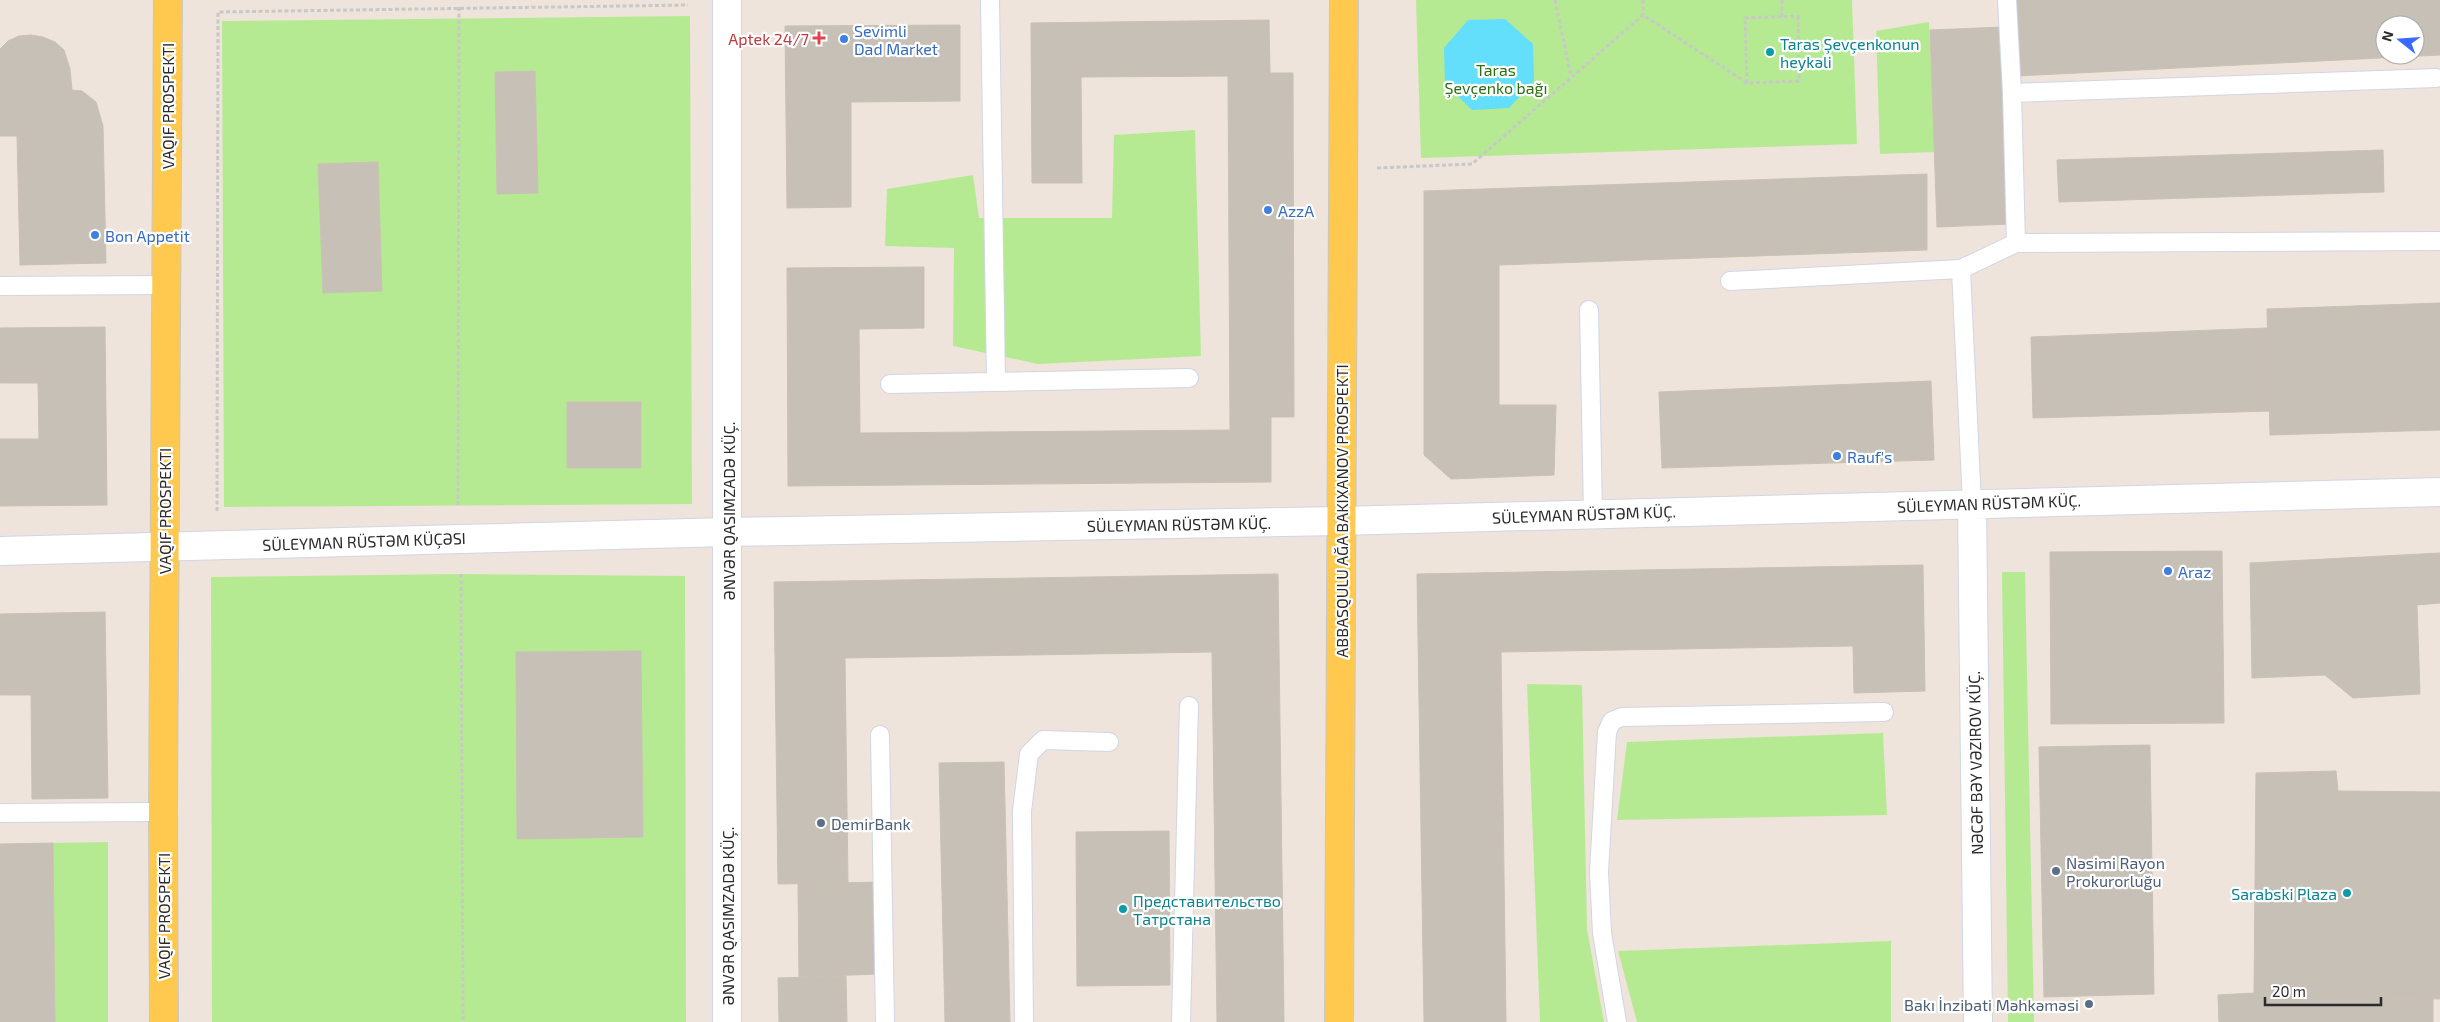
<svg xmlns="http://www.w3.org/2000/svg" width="2440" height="1022" font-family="'Exo 2',sans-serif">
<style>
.green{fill:#b6ea92}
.water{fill:#63defb}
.building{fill:#c6c0b7;stroke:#cac1b4;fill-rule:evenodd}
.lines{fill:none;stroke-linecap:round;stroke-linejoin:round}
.service-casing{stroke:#d0d6e5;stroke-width:20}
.minor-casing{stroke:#d0d6e5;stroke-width:30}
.secondary-casing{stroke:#d0d6e5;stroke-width:30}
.primary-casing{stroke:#c8c8c8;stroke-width:30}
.path{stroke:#c8c8c8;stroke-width:3;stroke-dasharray:4 2.5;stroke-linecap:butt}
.service{stroke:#fff;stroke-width:18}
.minor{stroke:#fff;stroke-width:28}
.secondary{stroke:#fff;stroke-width:28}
.primary{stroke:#ffc94f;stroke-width:28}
.health-dot{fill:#e0444e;stroke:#fff;stroke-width:2}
.shop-dot{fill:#3f7fe0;stroke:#fff;stroke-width:2}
.culture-dot{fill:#0f9aa8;stroke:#fff;stroke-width:2}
.service-dot{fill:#5c6f8a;stroke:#fff;stroke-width:2}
.labels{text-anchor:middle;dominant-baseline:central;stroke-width:4.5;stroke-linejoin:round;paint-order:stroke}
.shop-label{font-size:16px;fill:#366cbe;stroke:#fff;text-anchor:start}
.health-label{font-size:16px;fill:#be3a42;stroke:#fff;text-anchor:end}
.culture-label{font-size:16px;fill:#0d838f;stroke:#fff;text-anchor:start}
.park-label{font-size:16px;fill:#2d7012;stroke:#fff}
.street-label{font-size:16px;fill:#2b2b2b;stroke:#fff}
.service-label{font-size:16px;fill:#4e5e75;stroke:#fff;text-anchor:start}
</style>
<rect width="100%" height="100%" fill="#eee4db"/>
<path class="green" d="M1416,0H1852L1857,144L1421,158Z
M690,16L692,504L224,507L222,21Z
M1929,22L1935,152L1880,154L1876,31Z
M1195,130L1201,356L1038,364L953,346L954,248L885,246L887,189L973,175L979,218H1112L1114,135Z
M2002,572H2025L2034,1022H2008Z
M461,574L685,576L686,1022H212L211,577Z
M1527,684L1582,685L1587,929L1604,1022H1540Z
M1883,733L1887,815L1617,820L1627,742Z
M108,842V1022H55L53,843Z
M1891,941V1022H1637L1618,951Z"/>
<path class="water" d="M1505,19L1533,44L1534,81L1509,108L1472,110L1445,84L1444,48L1468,20Z"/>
<path class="building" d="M2013,0H2440V55L2017,76ZM2385,25H2415V55H2385Z
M1269,20L1270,73H1293L1294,417H1271V482L788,486L787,268L924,267V328L859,329L860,433L1230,430L1228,76L1081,77L1082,183H1032L1031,23Z
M960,25V101L851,102V207L787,208L785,26Z
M2003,27L2011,224L1937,227L1930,30Z
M31,35L43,37L55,42L64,50L70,69L72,90L82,91L96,102L103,126L106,263L20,265L17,136H0V49L8,41L19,36Z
M535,71L538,193L497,194L495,72Z
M2383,150L2384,192L2059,202L2057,160Z
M378,162L382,291L323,293L318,164Z
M1927,174V250L1499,265V405H1556L1554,475L1451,479L1424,455V191Z
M2440,303V430L2270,435L2267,309Z
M105,327L107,505L0,506V439H39L38,383H0V328Z
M2267,328L2270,411L2033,418L2031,337Z
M1931,381L1934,460L1662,468L1659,392Z
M567,402H641V468H567Z
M2222,551L2224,723L2051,724L2050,552Z
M2440,553V603L2417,605L2420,694L2353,698L2325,675L2252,678L2250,563Z
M1923,565L1925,691L1854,693L1853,646L1501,652L1506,1022H1424L1417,574Z
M1278,574L1284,1022H1217L1212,652L845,658L848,883L778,884L774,582Z
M105,612L108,798L32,799L31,695H0V614Z
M641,651L643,837L517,839L516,652Z
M2150,745L2154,994L2044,997L2039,747Z
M1004,762L1010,1022H945L939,763Z
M2336,771L2338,791L2440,792V999L2254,993L2256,773Z
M1169,831L1170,985L1077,986L1076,832Z
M53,843L55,1022H0V844Z
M879,882V974L799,977L798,884Z
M846,976L847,1022H779L778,978Z
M2254,993L2433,999V1022H2219L2218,995Z"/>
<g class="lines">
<defs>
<path id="service" d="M990,0L996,382
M2007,0L2012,93
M2016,243L2012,93L2436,78
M1961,269L1972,504
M1730,281L1961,269L2016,243L2440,241
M0,286L165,285
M1589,310L1593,514
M890,384L1189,378
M880,735L885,1022
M0,813L163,812
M1024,1022L1022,811L1029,754L1043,740L1109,742
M1181,1022L1189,706
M1617,1022L1602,933L1599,872L1607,732L1612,721L1622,717L1884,712"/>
<path id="minor" d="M1972,504L1978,1022
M0,551L728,532L1340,521L2440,492"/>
<path id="secondary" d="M727,0V1022"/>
<path id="primary" d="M164,1022L163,812L168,0
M1339,1022L1344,0"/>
</defs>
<use href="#service" class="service-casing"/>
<use href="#minor" class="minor-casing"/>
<use href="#secondary" class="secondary-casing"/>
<use href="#primary" class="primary-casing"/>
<path class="path" d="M1555,0L1571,76
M1643,0V15
M1782,0V17
M1798,16L1799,81L1747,83L1745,18Z
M1377,168L1472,164L1643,15L1747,83
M458,505L459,7
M217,511L218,12L688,5
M461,574L463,1022"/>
<use href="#service" class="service"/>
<use href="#minor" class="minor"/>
<use href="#secondary" class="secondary"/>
<use href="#primary" class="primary"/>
</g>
<path class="health-dot" d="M816.5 30.5h5v5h5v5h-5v5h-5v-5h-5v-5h5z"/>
<g class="shop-dot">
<circle cx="844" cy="39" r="5"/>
<circle cx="1268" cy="210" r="5"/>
<circle cx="95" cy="235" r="5"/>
<circle cx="1837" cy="456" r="5"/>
<circle cx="2168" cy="571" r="5"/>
</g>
<g class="culture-dot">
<circle cx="1770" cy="52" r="5"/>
<circle cx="2347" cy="893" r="5"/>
<circle cx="1123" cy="909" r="5"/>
</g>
<g class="service-dot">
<circle cx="821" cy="823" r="5"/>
<circle cx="2056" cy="871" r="5"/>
<circle cx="2089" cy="1004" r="5"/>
</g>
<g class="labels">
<g class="shop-label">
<text x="854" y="30">Sevimli<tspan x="854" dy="18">Dad Market</tspan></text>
<text x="1278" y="210">AzzA</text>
<text x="105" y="235">Bon Appetit</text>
<text x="1847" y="456">Rauf's</text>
<text x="2178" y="571">Araz</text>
</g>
<g class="health-label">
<text x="809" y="38">Aptek 24/7</text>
</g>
<g class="culture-label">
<text x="1780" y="43">Taras Şevçenkonun<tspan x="1780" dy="18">heykəli</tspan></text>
<text x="2337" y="893" text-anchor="end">Sarabski Plaza</text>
<text x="1133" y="900">Представительство<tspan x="1133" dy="18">Татрстана</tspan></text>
</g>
<g class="park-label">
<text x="1496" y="69">Taras<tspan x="1496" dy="18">Şevçenko bağı</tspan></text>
</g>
<g class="street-label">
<text transform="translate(167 106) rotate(-90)">VAQIF PROSPEKTI</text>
<text transform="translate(1989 503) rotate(-2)">SÜLEYMAN RÜSTƏM KÜÇ.</text>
<text transform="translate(164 511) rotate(-90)">VAQIF PROSPEKTI</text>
<text transform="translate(728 511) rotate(-90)">ƏNVƏR QASIMZADƏ KÜÇ.</text>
<text transform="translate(1341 511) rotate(-90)">ABBASQULU AĞA BAKIXANOV PROSPEKTI</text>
<text transform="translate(1584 514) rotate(-2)">SÜLEYMAN RÜSTƏM KÜÇ.</text>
<text transform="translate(1179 524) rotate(-1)">SÜLEYMAN RÜSTƏM KÜÇ.</text>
<text transform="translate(364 541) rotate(-2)">SÜLEYMAN RÜSTƏM KÜÇƏSI</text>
<text transform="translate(1975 763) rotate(-91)">NƏCƏF BƏY VƏZIROV KÜÇ.</text>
<text transform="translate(163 916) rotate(-90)">VAQIF PROSPEKTI</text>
<text transform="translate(727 916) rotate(-90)">ƏNVƏR QASIMZADƏ KÜÇ.</text>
</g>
<g class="service-label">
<text x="831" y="823">DemirBank</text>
<text x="2066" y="862">Nəsimi Rayon<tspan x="2066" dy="18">Prokurorluğu</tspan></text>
<text x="2079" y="1004" text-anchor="end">Bakı İnzibati Məhkəməsi</text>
</g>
</g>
<g transform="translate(2400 40) rotate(287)"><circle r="24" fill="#ffffff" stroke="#aaaaaa"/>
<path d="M0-4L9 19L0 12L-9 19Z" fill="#376bff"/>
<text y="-8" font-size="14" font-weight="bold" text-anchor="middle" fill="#2b2b2b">N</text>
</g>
<path d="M2265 997v8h116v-8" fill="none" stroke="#2b2b2b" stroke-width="2.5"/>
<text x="2272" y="997" font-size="15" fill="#2b2b2b" stroke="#ffffff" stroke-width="4" paint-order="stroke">20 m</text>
</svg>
